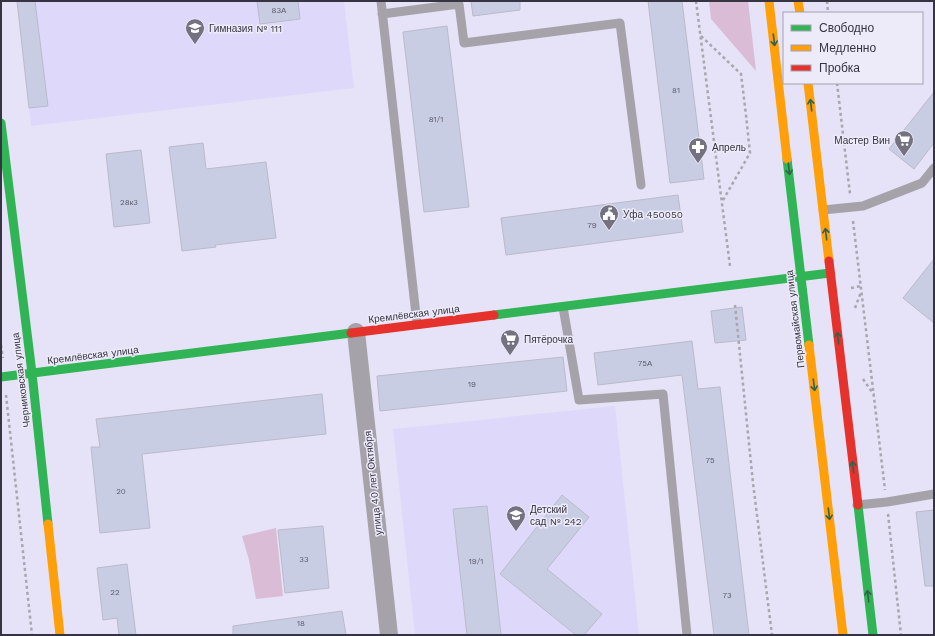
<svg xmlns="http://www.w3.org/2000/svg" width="935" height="636" font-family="'Work Sans',sans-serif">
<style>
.built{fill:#ded8fa}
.green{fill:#dabcd6}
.building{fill:#c9cde4;stroke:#babaca}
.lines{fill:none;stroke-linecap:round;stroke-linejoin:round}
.path{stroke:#aaa6b0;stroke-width:2.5;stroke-dasharray:3 3;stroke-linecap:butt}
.lane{stroke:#a5a2a9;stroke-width:9}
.street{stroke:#a5a2a9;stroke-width:18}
.fast{stroke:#30b455;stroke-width:9}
.slow{stroke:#ff9f0a;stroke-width:9}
.jam{stroke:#e5322d;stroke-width:9}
.oneway{stroke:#346149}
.labels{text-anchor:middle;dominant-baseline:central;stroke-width:3;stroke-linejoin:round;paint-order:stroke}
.number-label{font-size:8px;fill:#5b5a6a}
.poi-label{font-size:10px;fill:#363442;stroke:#edebf9;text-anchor:start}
.street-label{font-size:10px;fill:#363442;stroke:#edebf9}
</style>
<rect width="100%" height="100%" fill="#e6e2f7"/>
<path class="built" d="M35,1H344L354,88L31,126L29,108L48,106Z
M615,406L639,635H415L393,429Z"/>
<path class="green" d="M709,1H748L756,71L711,19Z
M276,528L283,596L256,599L249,560L242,536Z"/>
<path class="building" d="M17,1H35L48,106L29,108Z
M257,1H298L300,19L260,24Z
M471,1H520V10L473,16Z
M648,1H682L704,179L670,183Z
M447,26L469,207L424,212L403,32Z
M934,92V143L914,169L889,149Z
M203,143L206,169L266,162L276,238L215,245L216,247L182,251L169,147Z
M141,150L150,223L114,227L106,154Z
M678,195L683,232L506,255L501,218Z
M934,259V323L903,298Z
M742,307L746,340L715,343L711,311Z
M692,341L698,389L720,387L749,635H714L682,375L598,385L594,353Z
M563,357L567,391L380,411L377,376Z
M322,394L326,434L142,454L150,528L100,533L91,447H100L96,419Z
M562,495L589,517L547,569L602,614L584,635H576L500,574Z
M487,506L501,635H467L453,509Z
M934,510V586H925L916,512Z
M323,526L329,588L285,593L278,530Z
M127,564L136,635H119L117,618L103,620L97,568Z
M342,611L346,635H233V626Z"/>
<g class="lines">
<path class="path" d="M696,1L730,266
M827,1L828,13
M701,36L741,74L746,115L750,153L722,202
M837,83L850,194
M853,221L885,490
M851,288L861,286
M735,305L753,483L772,635
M855,308L861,292
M1,345L3,358
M863,379L874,395
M6,395L32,635
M888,514L901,635"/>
<path class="lane" d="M381,1L417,324
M382,14L459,4L464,43L620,23L641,185
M823,210L863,206L922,183L934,168
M563,307L579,400L663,394L687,635
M857,505L887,502L934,494"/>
<path class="street" d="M356,332L389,635"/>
<path class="fast" d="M1,123L32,373L48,524
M787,159L809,345
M494,315L830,273
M1,377L351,333
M858,505L873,635"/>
<path class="slow" d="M769,1L787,159
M798,1L800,13
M808,83L829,261
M809,345L843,635
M48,524L60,635"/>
<path class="jam" d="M829,261L858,505
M351,333L494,315"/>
</g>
<defs><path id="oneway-shaft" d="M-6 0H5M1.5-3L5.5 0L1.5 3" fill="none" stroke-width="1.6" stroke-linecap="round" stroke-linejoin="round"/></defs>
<g class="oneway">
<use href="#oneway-shaft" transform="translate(774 40) rotate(83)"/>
<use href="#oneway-shaft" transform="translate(811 105) rotate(-97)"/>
<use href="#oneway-shaft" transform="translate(789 169) rotate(83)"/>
<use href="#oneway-shaft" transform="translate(826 234) rotate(-97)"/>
<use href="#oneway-shaft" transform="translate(838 338) rotate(-97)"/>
<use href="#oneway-shaft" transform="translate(814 385) rotate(83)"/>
<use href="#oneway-shaft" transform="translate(853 467) rotate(-97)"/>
<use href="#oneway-shaft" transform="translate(829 514) rotate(83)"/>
<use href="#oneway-shaft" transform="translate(868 596) rotate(-97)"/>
</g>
<defs>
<symbol id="school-pin" viewBox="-11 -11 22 30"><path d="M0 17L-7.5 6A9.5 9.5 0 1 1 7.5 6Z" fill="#747181" stroke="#edebf9"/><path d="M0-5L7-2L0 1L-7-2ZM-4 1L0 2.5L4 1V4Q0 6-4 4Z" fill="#fff"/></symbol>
<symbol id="supermarket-pin" viewBox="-11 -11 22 30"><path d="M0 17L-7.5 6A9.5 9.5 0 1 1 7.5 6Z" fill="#747181" stroke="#edebf9"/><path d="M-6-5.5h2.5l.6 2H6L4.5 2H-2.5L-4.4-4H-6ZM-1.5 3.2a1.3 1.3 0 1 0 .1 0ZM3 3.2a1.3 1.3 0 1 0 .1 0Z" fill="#fff"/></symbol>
<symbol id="pharmacy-pin" viewBox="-11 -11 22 30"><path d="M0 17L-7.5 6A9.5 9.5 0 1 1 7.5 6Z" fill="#747181" stroke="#edebf9"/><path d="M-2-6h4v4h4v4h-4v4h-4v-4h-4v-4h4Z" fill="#fff"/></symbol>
<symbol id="civic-pin" viewBox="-11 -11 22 30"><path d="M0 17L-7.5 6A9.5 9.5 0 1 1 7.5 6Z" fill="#747181" stroke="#edebf9"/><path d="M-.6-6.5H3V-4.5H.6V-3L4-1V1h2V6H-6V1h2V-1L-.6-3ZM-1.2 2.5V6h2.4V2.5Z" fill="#fff"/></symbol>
</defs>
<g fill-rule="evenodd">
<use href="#school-pin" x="184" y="17" width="22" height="30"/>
<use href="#supermarket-pin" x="893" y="129" width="22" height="30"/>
<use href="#pharmacy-pin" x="687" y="136" width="22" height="30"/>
<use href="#civic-pin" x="598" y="203" width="22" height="30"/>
<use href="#supermarket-pin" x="499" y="328" width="22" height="30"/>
<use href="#school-pin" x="505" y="504" width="22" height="30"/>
</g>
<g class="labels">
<g class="number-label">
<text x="279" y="10">83А</text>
<text x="676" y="90">81</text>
<text x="436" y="119">81/1</text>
<text x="129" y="202">28к3</text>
<text x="592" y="225">79</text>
<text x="645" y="363">75А</text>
<text x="472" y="384">19</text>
<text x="710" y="460">75</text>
<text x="121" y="491">20</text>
<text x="304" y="559">33</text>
<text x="476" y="561">19/1</text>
<text x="115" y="592">22</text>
<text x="727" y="595">73</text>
<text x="301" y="623">18</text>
</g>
<g class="poi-label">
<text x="209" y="28">Гимназия № 111</text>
<text x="890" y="140" text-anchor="end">Мастер Вин</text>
<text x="712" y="147">Апрель</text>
<text x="623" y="214">Уфа 450050</text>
<text x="524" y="339">Пятёрочка</text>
<text x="530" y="509">Детский<tspan x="530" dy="12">сад № 242</tspan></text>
</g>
<g class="street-label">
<text transform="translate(414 314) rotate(-7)">Кремлёвская улица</text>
<text transform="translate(795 319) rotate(-97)">Первомайская улица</text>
<text transform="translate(93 355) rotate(-7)">Кремлёвская улица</text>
<text transform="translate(21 380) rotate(-97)">Черниковская улица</text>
<text transform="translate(373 483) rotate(-96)">улица 40 лет Октября</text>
</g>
</g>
<rect width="935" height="636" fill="none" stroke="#363442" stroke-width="4"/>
<rect x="783" y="12" width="140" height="72" fill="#edebf9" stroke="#a4a2b0"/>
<rect x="791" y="25" width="20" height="6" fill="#30b455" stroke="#a4a2b0"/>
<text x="819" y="32" font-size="12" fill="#363442">Свободно</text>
<rect x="791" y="45" width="20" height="6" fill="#ff9f0a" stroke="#a4a2b0"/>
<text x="819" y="52" font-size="12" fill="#363442">Медленно</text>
<rect x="791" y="65" width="20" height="6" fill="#e5322d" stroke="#a4a2b0"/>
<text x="819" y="72" font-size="12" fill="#363442">Пробка</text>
</svg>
